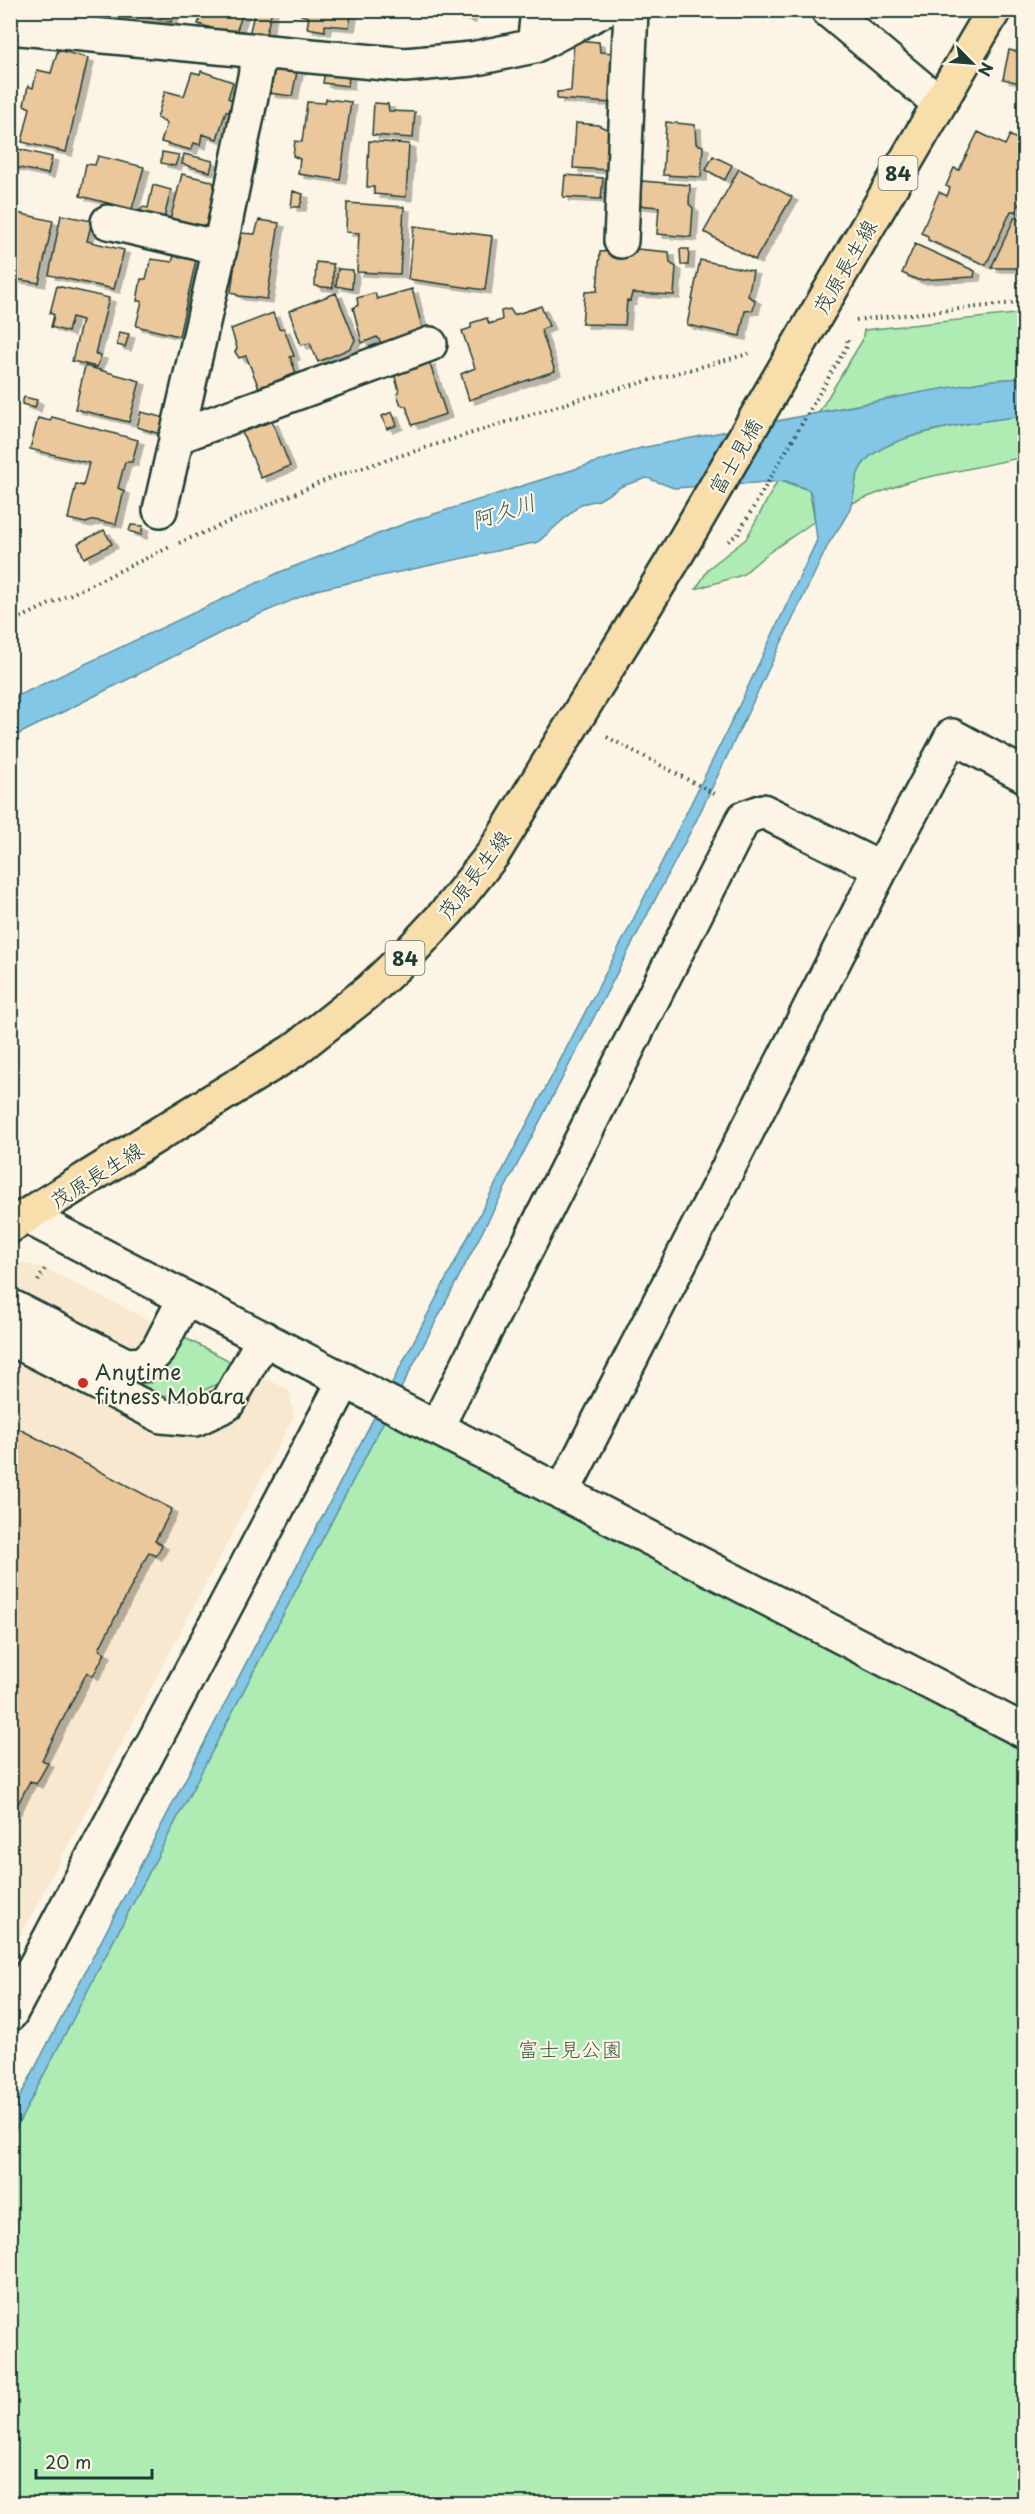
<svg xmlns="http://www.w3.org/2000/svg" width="1035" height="2514" font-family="'Playpen Sans','Klee One',sans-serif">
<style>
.built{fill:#f7e8cf}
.green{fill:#aeecb3;stroke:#669474;stroke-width:1.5}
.water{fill:#84c6e5;stroke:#5c8f9e;stroke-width:1.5}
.building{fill:#ebc89c;stroke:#1f3d34;stroke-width:1.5;filter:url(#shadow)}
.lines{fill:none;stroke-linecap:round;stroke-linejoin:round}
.minor-casing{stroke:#1f3d34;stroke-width:38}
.major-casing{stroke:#1f3d34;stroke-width:38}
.path{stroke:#1f3d34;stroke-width:4;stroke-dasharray:1.5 4.5;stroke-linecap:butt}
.minor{stroke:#fcf5e5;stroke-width:33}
.major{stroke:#f8deab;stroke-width:33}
.poi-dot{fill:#c8321e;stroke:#fcf5e5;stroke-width:2}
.labels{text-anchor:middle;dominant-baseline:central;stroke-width:4.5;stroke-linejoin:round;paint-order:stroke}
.shield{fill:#fcf5e5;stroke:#617469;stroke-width:1.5}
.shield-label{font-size:20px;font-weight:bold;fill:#1f3d34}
.street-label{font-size:21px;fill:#1f3d34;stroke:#fcf5e5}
.poi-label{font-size:21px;fill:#1f3d34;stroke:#fcf5e5;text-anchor:start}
.park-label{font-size:21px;fill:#3c604d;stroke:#fcf5e5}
.water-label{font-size:22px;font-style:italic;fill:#385f60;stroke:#fcf5e5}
</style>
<defs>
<filter id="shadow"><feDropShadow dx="6" dy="4" stdDeviation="0" flood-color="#0004"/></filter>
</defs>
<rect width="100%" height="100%" fill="#fcf5e5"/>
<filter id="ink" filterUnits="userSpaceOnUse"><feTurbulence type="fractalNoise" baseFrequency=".0167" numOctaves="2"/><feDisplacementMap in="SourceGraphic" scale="12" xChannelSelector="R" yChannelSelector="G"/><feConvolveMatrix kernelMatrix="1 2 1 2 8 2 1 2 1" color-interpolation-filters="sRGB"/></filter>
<g filter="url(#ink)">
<path class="built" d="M11,1261L44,1268L289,1390L294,1416L11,1954Z"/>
<path class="green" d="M1024,313V378L993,380L819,412L862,341L864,330Z
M1024,416V457L910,481L852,503C854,487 855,473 866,460C892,432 986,420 1024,416Z
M778,480L809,490L815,521L767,554L742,575L696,589L709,568L746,539Z
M183,1337L234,1363L226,1379L205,1390L183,1395L151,1396L129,1384L151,1383L167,1365Z
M391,1404L1024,1731V2503H11L10,2136Z"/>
<path class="water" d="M1024,378V416C987,420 887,432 864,463C854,475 856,487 852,502C849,516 835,532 828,545L696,821L11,2138V2114L629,928L728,729L817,540L812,496L809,490L786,481L674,488L647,478L622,486L599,500L581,504L538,542L316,590L244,621L11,738V699L280,572L409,522L641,448L918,393L993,380Z"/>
<path class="building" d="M128,10H174L171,22L127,14Z
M200,10H244L235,35L198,24L202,12Z
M255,10H272L265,38L249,35Z
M302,10H352L349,27L325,25V31L307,28L309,17L301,15Z
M440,10H472L470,19Z
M574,40L599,42L600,52L616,53L612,103L557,99V92L571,91Z
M58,50L88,58L66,152L22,142L30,108L24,105L28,86L33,88L37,70L51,73Z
M1009,50L1024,53V84L1003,79Z
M272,69L297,72L292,96L269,93Z
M201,71L233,82L228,98L236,102L233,113L226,111L217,139L202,134L200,145L194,143L191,150L161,142L167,123L157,118L165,91L184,96L192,72L200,74Z
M325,71L349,76L348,86L323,83Z
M326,99L351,102L340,180L298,174L300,159L293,156L295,141L302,142L307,102L325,103Z
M374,103L388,104L389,111L415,112L413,138L372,135Z
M666,122L695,125L696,144L703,146L701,177L663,175Z
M576,123L598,125L613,132L611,170L573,168Z
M978,132L1005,145L1010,135L1024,144V193L1016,211H1011L986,265L928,240V236L921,233L939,192L947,196L950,188L946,186L954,168L959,170Z
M369,141L409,144L406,197L374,194V187H367Z
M10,147L52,157L48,174L10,166Z
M162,152L179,155L175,166L161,163Z
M184,154L213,161L210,172L182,164Z
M98,156L144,167L132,209L80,196L86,164L95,165Z
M713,156L732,165L725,180L706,170Z
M739,169L792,197L755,260L704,232Z
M182,174L211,181L216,186L206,231L169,224Z
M565,175L603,178L601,199L563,197Z
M642,181L690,185L689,204L693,208L691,237L657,234L659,207L637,205V192Z
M153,185L171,190L163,222L139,216L142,207L148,208Z
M293,191L303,194L300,207H291Z
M347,203L404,207L400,274L357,272L359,233L346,232Z
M13,212L53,221L39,283L10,278V222Z
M61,215L92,221L87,241L124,250L114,289L49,275Z
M1015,217L1024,223V268H991Z
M259,220L279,223L267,299L239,296L231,292L239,233L255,234Z
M414,226L492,236L485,290L408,279Z
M915,244L975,271L974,277L918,280L902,273Z
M614,247L669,252L670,263L676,267L674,295L632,293L630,301L627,300L625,325L582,324L585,292L597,291L600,252L612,251Z
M680,249H689L688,265H681Z
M174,256L196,260L179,336L136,326L142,301H137L141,279H146L151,259L172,262Z
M700,260L753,271L748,296L755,300L753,310L745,311L740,336L687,325Z
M316,262L333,264V288L315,286Z
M338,269L353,270L352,289L336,286Z
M57,286L109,298L95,354L101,355L97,367L72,361L82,320L72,317L68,332L51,327L54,315L50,313Z
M412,289L423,331L382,344L377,337L362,343L353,308L358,305L357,298L375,293L377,299Z
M336,293L355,340L351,348L318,362L310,343L301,345L289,311Z
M541,306L549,326L541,330L555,371L469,400L461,374L475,368L462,331L471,328V323L487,318L489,324L502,320L501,311L510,309L514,315Z
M273,313L279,329L284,328L294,356L290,357L296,373L259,388L246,356L239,358L235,352L237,348L231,329Z
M119,332L129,334L125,347L117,345Z
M429,361L446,414L412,425L406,406L401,405L397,394L399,391L393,370Z
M85,366L140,381L129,422L75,409Z
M24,397L37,400L35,408L22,404Z
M141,412L165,418L160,434L137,427Z
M392,412L397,425L387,429L382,416Z
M52,417L138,440L132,462H125L118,488L124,491L116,524L94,520L86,523L68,519L76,484L83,486L89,463L30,449L38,418L50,421Z
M272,421L290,466L261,478L242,432Z
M131,525L143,526L141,535L129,531Z
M104,530L112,544L84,558L78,543Z
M10,1424L172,1509L155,1541L162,1545L156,1556L149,1552L99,1649L105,1653L93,1676L87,1672L42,1760L48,1763L36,1784L30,1781L10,1819Z"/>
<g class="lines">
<defs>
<path id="minor" d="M828,10L939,103
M10,27L405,65L472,59L534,46L603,10
M534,46L538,10
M108,222L220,248
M621,241L631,10
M176,437L430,344
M160,510L220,248L260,52
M28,1217L1024,1731
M10,1306L126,1365L144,1364L158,1350L185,1298
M10,1338L162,1416L195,1419L227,1404L264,1338
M436,1428L744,818L763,811L881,869L952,736L1024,775
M562,1493L881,869
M10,2014L345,1380"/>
<path id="major" d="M10,1226L293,1051L369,991L407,955L448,911L493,854L672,562L994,10"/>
</defs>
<use href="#minor" class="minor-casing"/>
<use href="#major" class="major-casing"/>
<path class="path" d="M856,320L1024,302
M728,541L738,534L848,344L847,338
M179,543L336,476L580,399L752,353
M10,623L172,546
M607,737L717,795
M38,1281L46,1267"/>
<use href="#minor" class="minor"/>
<use href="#major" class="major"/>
</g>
</g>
<circle class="poi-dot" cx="83" cy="1383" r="6"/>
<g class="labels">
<g class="shield">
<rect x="878.5" y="156" width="39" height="34" rx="4.5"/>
<rect x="385.5" y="941" width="39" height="34" rx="4.5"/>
</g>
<g class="shield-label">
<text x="898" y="173">84</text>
<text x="405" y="958">84</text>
</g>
<g class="street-label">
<text transform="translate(844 266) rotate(-60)">茂原長生線</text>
<text transform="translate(734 456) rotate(-60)">富士見橋</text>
<text transform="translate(473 874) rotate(-53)">茂原長生線</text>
<text transform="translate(96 1174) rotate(-32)">茂原長生線</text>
</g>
<g class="poi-label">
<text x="95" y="1371">Anytime<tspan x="95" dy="24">fitness Mobara</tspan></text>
</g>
<g class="park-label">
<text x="570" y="2048">富士見公園</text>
</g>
<g class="water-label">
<text transform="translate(503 510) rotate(-18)">阿久川</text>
</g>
</g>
<rect width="1035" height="2514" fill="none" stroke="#fcf5e5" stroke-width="36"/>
<rect x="18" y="18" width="999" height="2478" fill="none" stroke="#1f3d34" stroke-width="2" filter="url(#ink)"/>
<g transform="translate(972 63) rotate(115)" stroke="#fcf5e5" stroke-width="4.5" paint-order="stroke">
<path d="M0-4.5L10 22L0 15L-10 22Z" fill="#1f3d34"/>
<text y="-9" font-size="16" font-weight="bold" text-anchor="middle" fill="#1f3d34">N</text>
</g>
<path d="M36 2469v9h116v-9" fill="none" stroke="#1f3d34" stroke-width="3"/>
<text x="45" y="2469" font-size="18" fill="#1f3d34" stroke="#fcf5e5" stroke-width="4.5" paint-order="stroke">20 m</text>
</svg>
